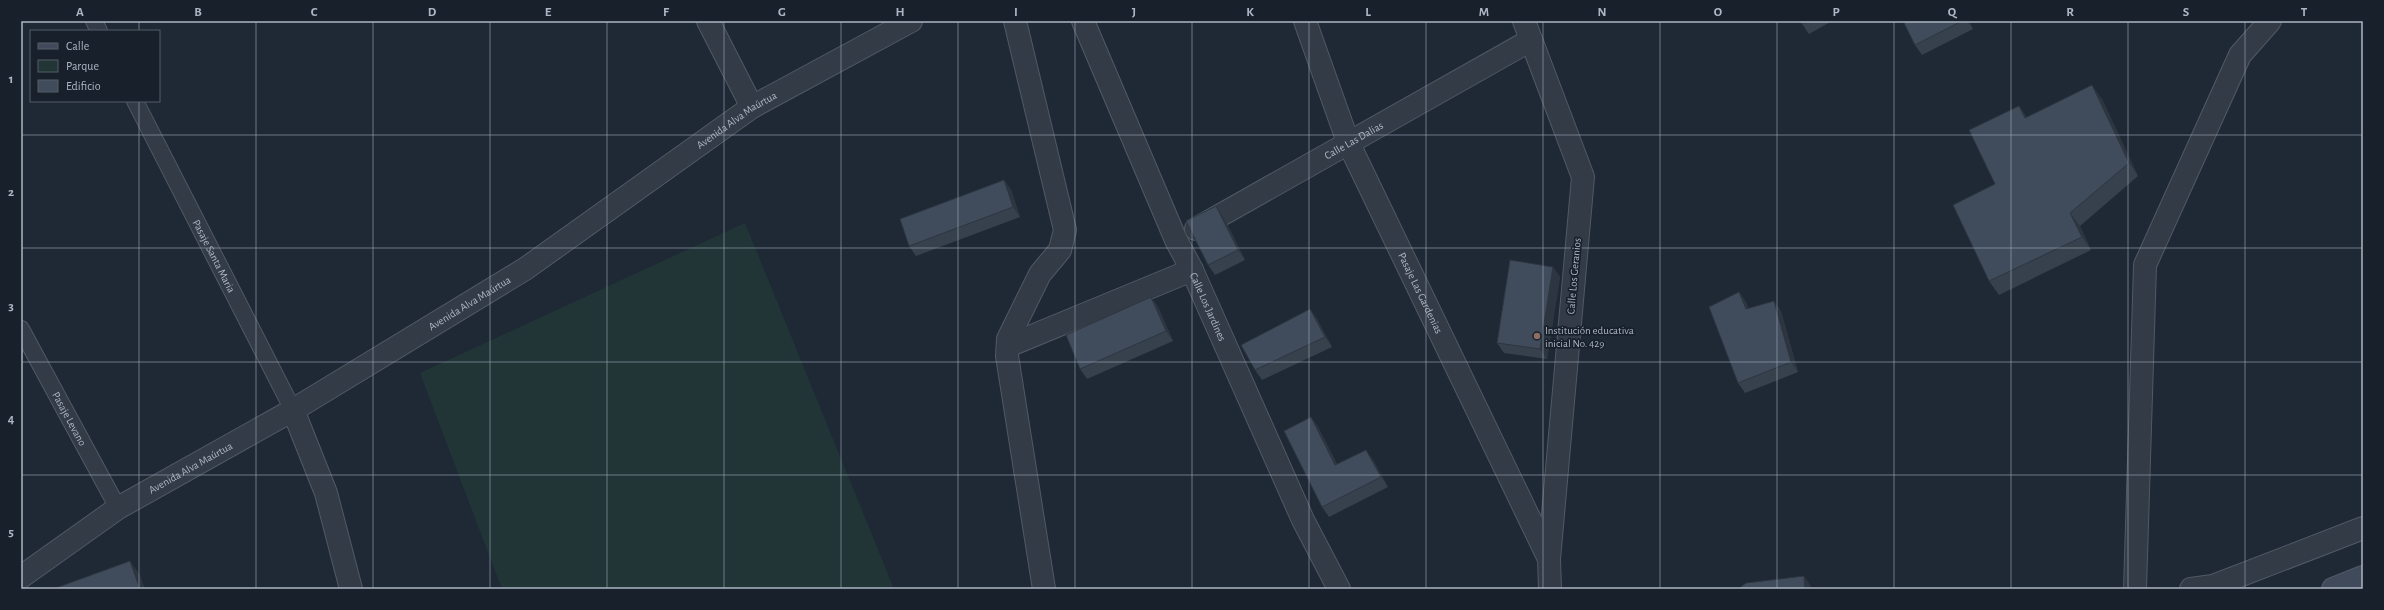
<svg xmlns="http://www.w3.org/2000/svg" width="2384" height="610" font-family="'Alegreya Sans',sans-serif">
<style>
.green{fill:#213537}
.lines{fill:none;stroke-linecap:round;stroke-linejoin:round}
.service-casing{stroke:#505965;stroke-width:18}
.minor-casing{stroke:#505965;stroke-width:24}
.secondary-casing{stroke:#505965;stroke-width:24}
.service{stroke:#333b47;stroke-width:16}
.minor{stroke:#333b47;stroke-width:22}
.secondary{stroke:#414a5a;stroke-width:22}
.wall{fill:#37414e}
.shaded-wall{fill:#2d3540}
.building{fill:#404c5b;stroke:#2d3540}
.grid{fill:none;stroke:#acb6c4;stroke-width:1;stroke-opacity:0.55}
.education-dot{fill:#8d6e63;stroke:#18202b;stroke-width:1.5}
.labels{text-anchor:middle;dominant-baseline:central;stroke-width:3.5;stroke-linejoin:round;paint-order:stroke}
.street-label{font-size:11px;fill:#acb6c4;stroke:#18202b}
.poi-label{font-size:11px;fill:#acb6c4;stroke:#18202b;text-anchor:start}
.neatline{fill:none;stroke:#acb6c4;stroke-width:1.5}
.grid-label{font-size:13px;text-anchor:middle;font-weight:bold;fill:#acb6c4}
</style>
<rect width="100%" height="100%" fill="#1f2936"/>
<path class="green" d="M745,223L894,589H502L420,373Z"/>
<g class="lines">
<defs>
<g id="service">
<path d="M94,21L99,31"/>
<path id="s1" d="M135,101L293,410"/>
<path id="s2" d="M21,329L118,508"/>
</g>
<g id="minor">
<path d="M708,21L752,107"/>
<path d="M1015,21L1065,230L1060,250L1040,274L1008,339L1007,356L1044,589"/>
<path id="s3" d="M1083,21L1176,240L1192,270L1303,520L1339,589"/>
<path id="s4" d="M1305,21L1348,142L1549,559"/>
<path d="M1524,21L1583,177L1549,559L1550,589"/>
<path id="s5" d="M1196,229L1531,40"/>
<path d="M1008,346L1192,270"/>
<path d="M293,410L326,493L351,589"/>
<path id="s6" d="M21,577L118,508L293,410L525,269L752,107L911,21"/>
<path d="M2135,589L2145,265L2240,55L2270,21"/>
<path d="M2191,589L2213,586L2363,528"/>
</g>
<path id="secondary" d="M2333,589L2363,577"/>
</defs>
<use href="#service" class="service-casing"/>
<use href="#minor" class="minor-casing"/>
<use href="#secondary" class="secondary-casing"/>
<use href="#service" class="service"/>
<use href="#minor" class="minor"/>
<use href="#secondary" class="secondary"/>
</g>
<path class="wall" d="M1800,21H1832L1809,34Z
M1908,21H1969L1973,29L1922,55L1915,45Z
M2102,99L2138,176L2080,226L2091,250L1999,295L1989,281L1995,184L2019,106L2026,117Z
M1004,180L1011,190L1020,217L916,256L909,246Z
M1216,206L1223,216L1245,260L1215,275L1208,265Z
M1553,267L1560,277L1547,359L1504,353L1497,343Z
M1739,292L1746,302L1748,308L1781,311L1798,372L1745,393L1738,383Z
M1151,297L1158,307L1173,341L1087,379L1080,369Z
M1310,309L1317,319L1332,347L1262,380L1255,370Z
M1311,417L1318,427L1337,464L1373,460L1388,487L1329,517L1322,507Z"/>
<path class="shaded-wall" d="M1967,21H1969L1973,29Z
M2092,85L2102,99L2138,176L2129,163Z
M2019,106L2029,120L2025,118Z
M1004,180L1011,190L1020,217L1013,207Z
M1216,206L1223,216L1245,260L1238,250Z
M2070,213L2080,226L2091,250L2082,237Z
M1553,267L1560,277L1547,359L1540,349Z
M1739,292L1746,302L1753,319L1746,309Z
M1151,297L1158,307L1173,341L1166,331Z
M1774,301L1781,311L1798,372L1791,362Z
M1310,309L1317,319L1332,347L1325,337Z
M1311,417L1318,427L1342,475L1335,465Z
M1366,450L1373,460L1388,487L1381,477Z
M130,561L140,575L145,589H140Z
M1804,576L1811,586V589H1805Z"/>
<path class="building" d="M1800,21H1808L1802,24Z
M1908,21H1962L1915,45L1904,23Z
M2092,85L2129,163L2070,213L2082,237L1989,281L1953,205L1995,184L1969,130L2019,106L2025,118Z
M1004,180L1013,207L909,246L900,219Z
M1216,206L1238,250L1208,265L1186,221Z
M1510,260L1553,267L1540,349L1497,343Z
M1739,292L1746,309L1774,301L1791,362L1738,383L1709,307Z
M1151,297L1166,331L1080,369L1066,335Z
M1310,309L1325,337L1255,370L1241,345Z
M1311,417L1335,465L1366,450L1381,477L1322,507L1284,431Z
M130,561L140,589H53Z
M1804,576L1805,589H1738L1746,583Z"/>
<path class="grid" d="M139,21V31M256,21V589M373,21V589M490,21V589M607,21V589M724,21V589M841,21V589M958,21V589M1075,21V589M1192,21V589M1309,21V589M1426,21V589M1543,21V589M1660,21V589M1777,21V589M1894,21V589M2011,21V589M2128,21V589M2245,21V589M139,101V589M21,135H2363M21,248H2363M21,362H2363M21,475H2363"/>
<circle class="education-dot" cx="1537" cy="336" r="4"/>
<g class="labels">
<g class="street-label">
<text stroke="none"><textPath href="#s6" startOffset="850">Avenida Alva Maúrtua</textPath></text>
<text stroke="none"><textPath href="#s5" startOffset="181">Calle Las Dalias</textPath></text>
<text stroke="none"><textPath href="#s1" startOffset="174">Pasaje Santa Maria</textPath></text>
<text transform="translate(1574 276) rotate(-85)">Calle Los Geranios</text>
<text stroke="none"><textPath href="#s4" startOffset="296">Pasaje Las Gardenias</textPath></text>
<text stroke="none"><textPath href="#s6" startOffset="526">Avenida Alva Maúrtua</textPath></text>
<text stroke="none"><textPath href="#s3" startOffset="312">Calle Los Jardines</textPath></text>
<text stroke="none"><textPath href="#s2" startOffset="102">Pasaje Levano</textPath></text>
<text stroke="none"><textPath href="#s6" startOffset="202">Avenida Alva Maúrtua</textPath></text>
</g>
<g class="poi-label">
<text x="1545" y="330">Institución educativa<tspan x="1545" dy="13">inicial No. 429</tspan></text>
</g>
</g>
<rect width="2384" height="610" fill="none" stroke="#18202b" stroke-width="44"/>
<rect x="30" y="30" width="130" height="72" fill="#18202b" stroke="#535c68"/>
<rect x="38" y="43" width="20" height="6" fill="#414a5a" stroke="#535c68"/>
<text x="66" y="50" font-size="12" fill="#acb6c4">Calle</text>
<rect x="38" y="60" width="20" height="12" fill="#213537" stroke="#535c68"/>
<text x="66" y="70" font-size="12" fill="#acb6c4">Parque</text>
<rect x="38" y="80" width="20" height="12" fill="#404c5b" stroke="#535c68"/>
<text x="66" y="90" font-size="12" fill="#acb6c4">Edificio</text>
<rect x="22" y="22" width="2340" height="566" class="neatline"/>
<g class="grid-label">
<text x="80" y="16">A</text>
<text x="198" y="16">B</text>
<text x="314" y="16">C</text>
<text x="432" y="16">D</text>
<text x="548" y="16">E</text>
<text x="666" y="16">F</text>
<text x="782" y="16">G</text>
<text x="900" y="16">H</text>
<text x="1016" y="16">I</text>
<text x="1134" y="16">J</text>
<text x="1250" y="16">K</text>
<text x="1368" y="16">L</text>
<text x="1484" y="16">M</text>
<text x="1602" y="16">N</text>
<text x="1718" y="16">O</text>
<text x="1836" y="16">P</text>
<text x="1952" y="16">Q</text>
<text x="2070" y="16">R</text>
<text x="2186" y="16">S</text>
<text x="2304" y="16">T</text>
<text x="11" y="83">1</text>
<text x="11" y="196">2</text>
<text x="11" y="310">3</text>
<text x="11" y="423">4</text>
<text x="11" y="536">5</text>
</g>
</svg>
